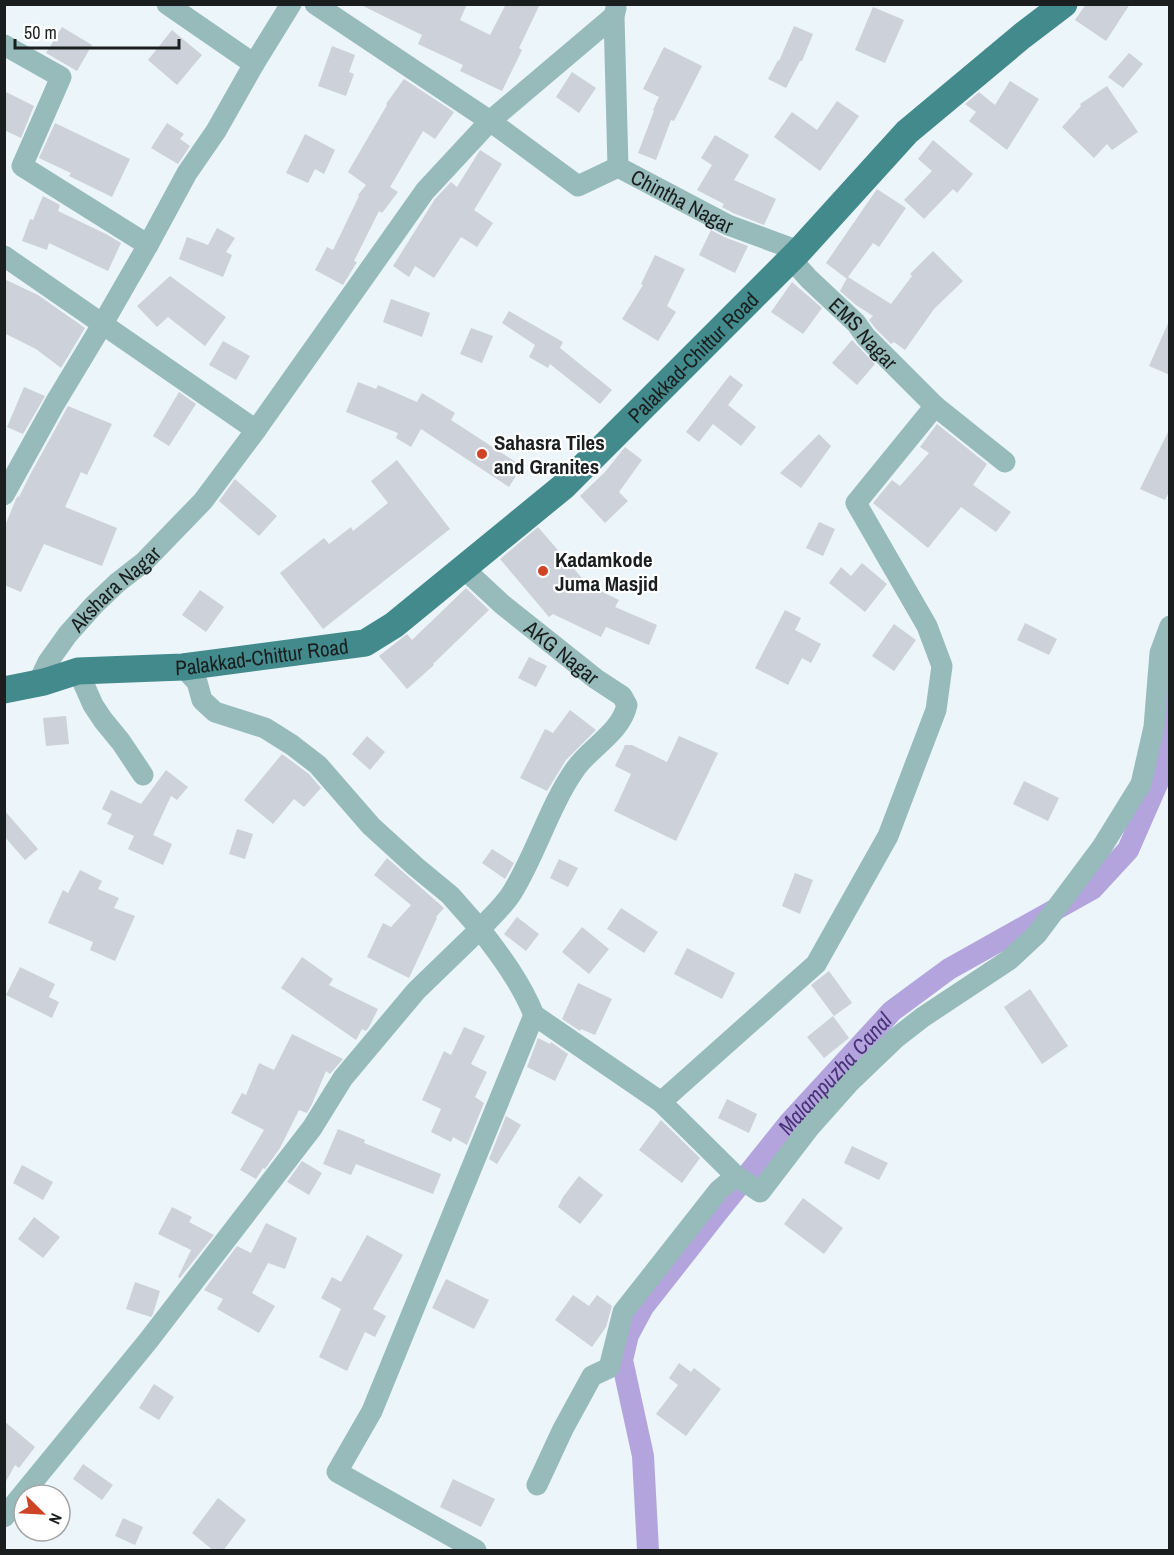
<svg xmlns="http://www.w3.org/2000/svg" width="1174" height="1555" font-family="'Archivo Narrow',sans-serif">
<style>
.lines{fill:none;stroke-linecap:round;stroke-linejoin:round}
.canal{stroke:#b3a4de;stroke-width:22}
.building{fill:#cdd1d9}
.minor{stroke:#97bbbb;stroke-width:21}
.major{stroke:#428a8c;stroke-width:27}
.poi-dot{fill:#ce4424;stroke:#fff;stroke-width:2}
.labels{text-anchor:middle;dominant-baseline:central;stroke-width:4.5;stroke-linejoin:round;paint-order:stroke}
.street-label{font-size:21px;fill:#1a1e1f;stroke:#fff}
.poi-label{font-size:21px;font-weight:bold;fill:#1a1e1f;stroke:#fff;text-anchor:start}
.water-label{font-size:22px;font-style:italic;fill:#493177;stroke:#fff}
</style>
<rect width="100%" height="100%" fill="#ecf5fa"/>
<g class="lines">
<path class="canal" id="s1" d="M648,1550L643,1456L622,1360L628,1335L643,1307L716,1214L790,1122L892,1011L949,969L1092,889L1128,850L1160,777L1167,732L1165,697L1170,680"/>
</g>
<path class="building" d="M359,4H467L460,20L490,35L506,4H540L519,48L522,50L502,91L460,71L463,65L418,44L422,35Z
M1086,4H1130L1106,41L1075,20Z
M873,7L904,20L885,63L855,50Z
M794,26L813,34L802,61H800L786,88L768,79L778,60L779,61Z
M62,27L92,45L77,71L46,53Z
M172,30L202,55L177,85L148,60Z
M332,46L355,55L349,72L354,74L346,96L318,86Z
M664,47L702,66L674,121L671,120L656,160L638,153L654,111L653,110L659,97L643,89Z
M1129,53L1143,64L1123,88L1108,77Z
M572,72L596,88L579,113L556,97Z
M404,79L454,112L435,139L423,131L390,187L398,192L382,213L379,211L354,261L357,262L343,285L315,270L327,247L333,250L359,196L358,195L366,185L348,172L387,105L386,104Z
M1010,81L1039,99L1007,150L969,121L976,112L965,104L979,92L995,105Z
M1107,86L1138,132L1112,150L1107,144L1094,158L1062,127L1081,106L1080,104Z
M4,91L34,106L21,138L4,130Z
M837,101L859,116L820,171L774,137L792,112L817,130Z
M55,123L130,159L112,197L69,176L71,173L39,158Z
M167,123L184,134L180,139L190,146L178,164L151,148Z
M305,134L335,150L324,174L315,169L308,183L286,173Z
M715,135L749,155L734,180L776,199L764,225L733,213L722,207L724,204L697,190L712,165L701,158Z
M933,140L973,174L957,193L953,189L924,219L904,200L932,171L918,159Z
M480,150L502,164L474,210L493,223L477,247L461,237L434,278L415,266L409,277L393,266L435,199L451,182L457,187Z
M877,189L906,208L879,247L873,243L848,277L891,304L912,276L910,274L933,251L963,281L934,309L905,350L894,342L891,344L876,329L869,320L873,316L856,305L840,291L847,278V279L826,263Z
M43,196L60,205L58,211L106,234L121,243L108,271L49,243L47,250L22,241L30,219L33,220Z
M217,228L235,238L226,252L232,255L223,277L179,259L187,237L208,245Z
M711,230L724,237L748,246L735,273L699,255Z
M655,255L685,269L667,306L676,312L658,341L622,319L643,285L641,284Z
M170,276L226,317L205,346L168,317L157,327L137,306Z
M4,279L38,295L85,328L61,368L36,349L4,333Z
M792,282L822,308L803,334L771,312Z
M391,299L430,313L422,337L383,322Z
M509,311L563,342L560,348L612,390L600,404L550,364L548,368L529,357L535,345L502,323Z
M1170,319V375L1149,366Z
M471,328L493,336L482,363L460,354Z
M852,340L875,364L857,385L832,363Z
M223,341L250,356L236,380L209,365Z
M730,375L743,385L728,405L756,427L741,446L713,424L699,442L686,432Z
M358,382L376,389L378,385L417,402L422,393L455,413L451,420L522,466L509,487L421,429L411,447L396,438L398,433L346,412Z
M24,387L45,396L23,434L7,427Z
M179,392L196,404L169,446L153,436Z
M68,406L112,424L87,475L81,472L65,507L117,528L102,566L44,544L21,592L4,585V528L16,499L18,496L19,497L31,473Z
M937,424L987,464L973,485L1011,512L996,532L961,507L928,548L873,503L892,480L900,486L929,453L920,447Z
M1170,428V490L1165,500L1140,489Z
M819,434L831,446L801,488L780,473Z
M625,447L642,460L619,492L628,501L605,523L580,496L605,472Z
M397,460L450,529L323,629L280,573L324,538L329,544L351,527L353,531L388,503L371,481Z
M235,479L277,516L259,536L219,501Z
M819,522L835,529L823,556L806,548Z
M538,527L588,585L619,600L615,607L657,625L649,645L606,627L601,637L553,614L549,617L500,559Z
M862,563L887,584L865,612L829,583L841,567L851,576Z
M466,588L489,610L433,664L434,665L407,689L379,656L407,634L412,640Z
M200,590L224,607L206,632L182,615Z
M785,610L801,618L795,630L821,644L811,663L802,658L788,685L755,668Z
M1025,623L1057,639L1049,655L1017,640Z
M894,624L916,640L894,671L872,656Z
M529,657L547,666L536,687L518,678Z
M570,710L596,730L566,760L547,791L520,778L545,729L553,733Z
M66,716L69,744L46,746L43,718Z
M367,736L385,752L370,770L352,754Z
M679,736L718,753L676,841L614,811L631,774L615,766L625,745H632L667,762Z
M282,754L309,774L321,788L304,807L294,799L273,824L244,800Z
M166,770L188,787L177,800L171,796L153,835L172,844L163,865L128,849L134,836L107,824L112,814L102,809L111,790L141,804Z
M1024,781L1059,798L1048,821L1013,804Z
M4,810L38,849L25,860L4,836Z
M237,829L253,834L245,859L229,854Z
M492,849L514,863L505,879L482,863Z
M387,858L444,908L436,917L437,918L409,978L367,957L383,923L391,927L411,905L374,875Z
M559,859L578,868L568,887L550,878Z
M80,870L102,881L98,889L119,898L114,908L135,916L115,961L90,950L93,942L48,923L63,890L68,893Z
M795,873L813,880L800,914L782,906Z
M621,908L658,932L644,953L607,929Z
M517,917L539,934L526,951L504,934Z
M582,927L609,949L589,974L562,952Z
M687,948L735,973L722,999L674,974Z
M302,957L333,979L329,985L378,1009L369,1027L366,1031L362,1029L356,1040L281,988Z
M20,967L55,984L49,997L59,1002L52,1018L6,995Z
M829,971L852,1003L834,1016L811,985Z
M578,983L612,999L595,1035L581,1029L580,1031L562,1019Z
M1030,989L1068,1046L1042,1064L1004,1007Z
M833,1016L849,1038L824,1058L807,1037Z
M464,1027L485,1036L471,1064L487,1072L475,1097L484,1103L467,1145L453,1137L451,1142L431,1132L441,1109L422,1100L444,1051L451,1055Z
M292,1034L343,1059L330,1074L326,1071L312,1104L307,1113L299,1110L280,1148L265,1169L263,1168L256,1179L240,1170L264,1130L231,1113L242,1093L246,1095L259,1063L274,1070Z
M538,1038L550,1044L551,1042L568,1054L555,1081L527,1067Z
M727,1099L757,1114L749,1133L718,1118Z
M506,1116L521,1125L497,1164L489,1159Z
M661,1120L700,1158L682,1183L639,1150Z
M338,1129L365,1140L364,1143L441,1174L433,1194L356,1164L351,1175L323,1164Z
M852,1146L888,1163L879,1180L844,1163Z
M302,1161L322,1173L309,1195L287,1182Z
M22,1165L53,1182L43,1200L13,1183Z
M579,1176L603,1195L580,1224L558,1207L563,1197Z
M803,1198L843,1228L824,1254L784,1224Z
M172,1207L192,1217L189,1222L214,1235L180,1278L178,1277L191,1250L158,1234Z
M34,1217L60,1237L43,1258L18,1239Z
M266,1223L297,1238L285,1269L268,1263L252,1293L275,1306L259,1333L217,1309L223,1299L204,1290L237,1246L251,1253Z
M367,1235L403,1255L373,1309L386,1316L375,1337L365,1332L347,1371L319,1357L341,1309L321,1298L332,1277L341,1282Z
M446,1279L489,1300L474,1329L432,1308Z
M135,1282L160,1291L153,1314L151,1317L126,1309Z
M573,1295L589,1306L597,1295L612,1306L606,1327L592,1347L555,1320Z
M679,1363L691,1372L694,1368L721,1389L686,1436L656,1414L678,1385L669,1378Z
M154,1384L174,1397L159,1420L139,1408Z
M4,1421L35,1447L19,1468L15,1465L4,1485Z
M83,1464L113,1485L102,1500L73,1479Z
M453,1479L495,1499L481,1527L440,1507Z
M218,1498L246,1520L223,1551H214L192,1533Z
M123,1518L143,1527L135,1545L115,1536Z"/>
<g class="lines">
<g class="minor">
<path d="M167,4L254,64"/>
<path d="M315,4L490,121L578,186L618,167"/>
<path id="s2" d="M616,8L614,16L618,167L728,225L799,251"/>
<path d="M4,45L61,77L22,166L148,245"/>
<path d="M4,256L256,430"/>
<path id="s3" d="M791,259L809,279L856,323L866,337L935,406L1005,462"/>
<path d="M4,495L55,403L102,325L148,245L187,173L216,131L254,64L291,4"/>
<path id="s4" d="M463,568L503,605L596,679L622,696L627,705C621,732 591,747 576,768C549,806 537,852 513,891C505,905 491,917 480,929C501,956 521,983 534,1015L661,1102L736,1176L760,1192L809,1128L849,1083L896,1038L923,1017L1009,960L1037,934L1102,847L1141,784L1154,727L1160,653L1170,626"/>
<path d="M78,671L93,705L103,720L121,742L143,775"/>
<path id="s5" d="M38,683L48,662L68,634L94,605L117,583L144,562L203,501L256,430L425,191L490,121L614,16"/>
<path d="M661,1102L816,964L888,836L936,710L942,666L927,626L856,503L935,406"/>
<path d="M537,1485L563,1429L592,1376L609,1368L623,1312L719,1190L736,1176"/>
<path d="M4,1517L148,1341L312,1128L343,1078L416,991L480,929L450,895L416,867L371,826L318,765L292,745L265,728L215,712L202,700L197,682L183,667"/>
<path d="M476,1550L337,1472L372,1411L534,1015"/>
</g>
<path class="major" id="s6" d="M4,690L44,682L78,671L183,667L365,643L394,625L564,486L799,251L907,132L1022,36L1064,4"/>
</g>
<g class="poi-dot">
<circle cx="482" cy="454" r="6"/>
<circle cx="543" cy="571" r="6"/>
</g>
<g class="labels">
<g class="street-label">
<text stroke="none"><textPath href="#s2" startOffset="232">Chintha Nagar</textPath></text>
<text stroke="none"><textPath href="#s3" startOffset="104">EMS Nagar</textPath></text>
<text stroke="none"><textPath href="#s6" startOffset="801">Palakkad-Chittur Road</textPath></text>
<text stroke="none"><textPath href="#s5" startOffset="123">Akshara Nagar</textPath></text>
<text stroke="none"><textPath href="#s4" startOffset="130">AKG Nagar</textPath></text>
<text stroke="none"><textPath href="#s6" startOffset="261">Palakkad-Chittur Road</textPath></text>
</g>
<g class="poi-label">
<text x="494" y="442">Sahasra Tiles<tspan x="494" dy="24">and Granites</tspan></text>
<text x="555" y="559">Kadamkode<tspan x="555" dy="24">Juma Masjid</tspan></text>
</g>
<g class="water-label">
<text stroke="none"><textPath href="#s1" startOffset="552">Malampuzha Canal</textPath></text>
</g>
</g>
<rect width="1174" height="1555" fill="none" stroke="#1a1e1f" stroke-width="12"/>
<g transform="translate(42 1513) rotate(114)"><circle r="28" fill="#ffffff" stroke="#a3a5a5" stroke-width="1.5"/>
<path d="M0-4.5L10 22L0 15L-10 22Z" fill="#ce4424"/>
<text y="-9" font-size="16" font-weight="bold" text-anchor="middle" fill="#1a1e1f">N</text>
</g>
<path d="M15 39v9h164v-9" fill="none" stroke="#1a1e1f" stroke-width="3"/>
<text x="24" y="39" font-size="18" fill="#1a1e1f" stroke="#ffffff" stroke-width="4.5" paint-order="stroke">50 m</text>
</svg>
